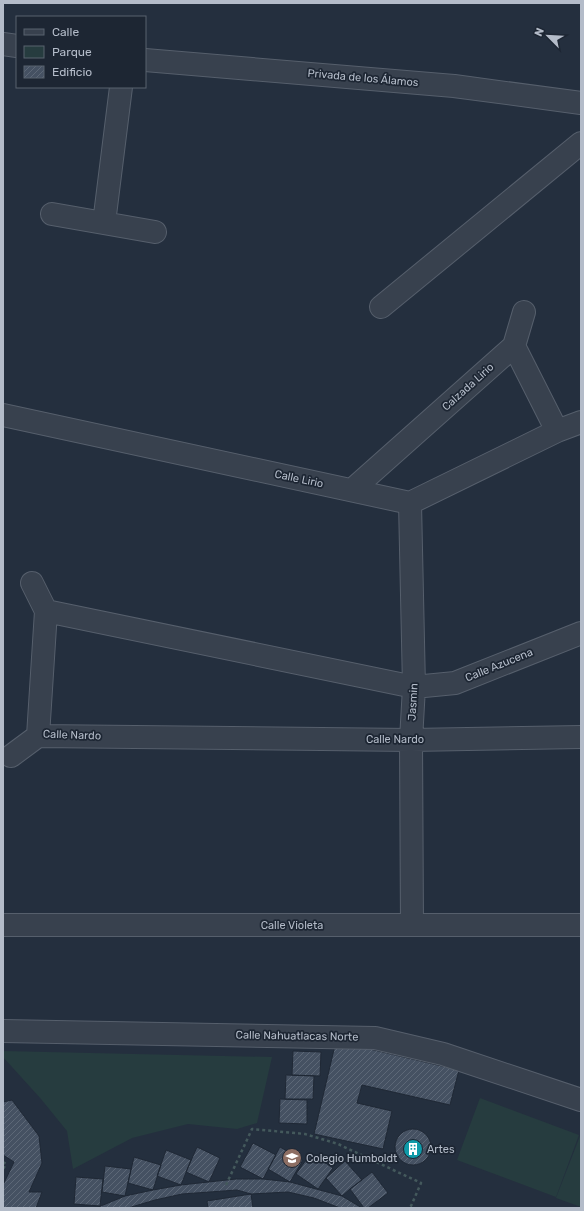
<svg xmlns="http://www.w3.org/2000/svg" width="584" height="1211" font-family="Rubik,sans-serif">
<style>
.green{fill:#263c3f}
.building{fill:url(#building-hatch);stroke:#1f2835}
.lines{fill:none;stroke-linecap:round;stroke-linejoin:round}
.minor-casing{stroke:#565f6c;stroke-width:24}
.path{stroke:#44595c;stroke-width:2.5;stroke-dasharray:3 3;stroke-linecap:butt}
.minor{stroke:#38414e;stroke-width:22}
.labels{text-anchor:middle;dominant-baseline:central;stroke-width:3.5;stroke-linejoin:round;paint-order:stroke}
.street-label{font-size:11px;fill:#b4bcc9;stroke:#1d2633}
.poi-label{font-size:11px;fill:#b4bcc9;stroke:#1d2633;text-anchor:start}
</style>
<defs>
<pattern id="building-hatch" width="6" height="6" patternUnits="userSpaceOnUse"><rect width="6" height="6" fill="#455162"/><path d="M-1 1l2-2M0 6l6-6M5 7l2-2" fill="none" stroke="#5d6877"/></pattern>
</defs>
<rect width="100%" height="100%" fill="#242f3e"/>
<path class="green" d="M3,1051L272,1057L257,1123L237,1129L188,1124L132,1138L73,1169L67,1131L41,1099L3,1057Z
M480,1098L579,1135L556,1197L457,1160Z
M580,1136L581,1137V1207L556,1198Z"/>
<path class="building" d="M336,1041L459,1070L450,1105L362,1085L357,1103L392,1111L383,1149L314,1134Z
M293,1051L321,1052L320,1076L292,1075Z
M286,1075L314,1076L313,1099H285Z
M280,1099L307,1100V1124L279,1123Z
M12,1100L39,1136L42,1163L29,1192H42L36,1208H3V1185L14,1162L3,1155V1102Z
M395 1147a18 18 0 1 1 36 0a18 18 0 1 1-36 0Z
M253,1143L276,1155L263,1179L240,1167Z
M197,1147L220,1158L209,1182L186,1172Z
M280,1147L303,1160L290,1182L268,1169Z
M166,1150L191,1160L181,1185L157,1176Z
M311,1153L333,1168L318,1189L296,1174Z
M134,1157L161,1165L153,1190L128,1183Z
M345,1161L362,1180L350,1189L342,1196L326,1178Z
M105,1166L131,1169L125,1196L102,1192Z
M372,1172L388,1193L368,1208H364L350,1189Z
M76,1177L103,1179L100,1206L74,1204Z
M236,1179H263L290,1182L342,1196L362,1208H340L314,1198L288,1192L251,1194L237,1190L182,1194L155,1200L128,1208H96L125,1196L153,1190L181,1185Z
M251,1194L253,1208H208L207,1201Z"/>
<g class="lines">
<defs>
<path id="minor" d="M3,44L17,46
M145,60L454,86L581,103
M52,214L155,232
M104,223L121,87
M381,307L581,143
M514,346L557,431
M514,346L524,312
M3,415L410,503L557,431L581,422
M352,490L514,346
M410,503L414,687L411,740L412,925
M32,583L46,611
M46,611L414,687L455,683L581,633
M38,736L411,740L581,737
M38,736L46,611
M11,756L38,736
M3,925H581
M3,1031L375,1038L443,1054L581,1100"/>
</defs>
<use href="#minor" class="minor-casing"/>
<path class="path" d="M3,1162L6,1164L3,1169
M226,1185L252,1129L305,1134L338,1144L421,1183L411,1206L409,1208"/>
<use href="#minor" class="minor"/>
</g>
<defs>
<symbol id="building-disc" viewBox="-11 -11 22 22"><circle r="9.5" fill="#0f9aa8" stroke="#1d2633"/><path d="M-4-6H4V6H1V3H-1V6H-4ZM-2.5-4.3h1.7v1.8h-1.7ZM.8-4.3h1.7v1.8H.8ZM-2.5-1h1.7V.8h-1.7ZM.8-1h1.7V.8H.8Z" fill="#fff"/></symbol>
<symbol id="school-disc" viewBox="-11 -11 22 22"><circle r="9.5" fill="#8d6e63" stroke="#1d2633"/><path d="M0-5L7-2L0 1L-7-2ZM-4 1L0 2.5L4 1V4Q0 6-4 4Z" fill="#fff"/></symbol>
</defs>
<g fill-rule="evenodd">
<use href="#building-disc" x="402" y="1138" width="22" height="22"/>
<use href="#school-disc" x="281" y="1147" width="22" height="22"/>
</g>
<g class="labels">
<g class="street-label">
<text transform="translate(363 78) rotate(5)">Privada de los Álamos</text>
<text transform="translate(468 387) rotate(-42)">Calzada Lirio</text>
<text transform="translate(299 479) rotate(12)">Calle Lirio</text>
<text transform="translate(499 665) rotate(-22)">Calle Azucena</text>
<text transform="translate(413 702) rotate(-87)">Jasmin</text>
<text transform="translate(72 735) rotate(2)">Calle Nardo</text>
<text x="395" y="739">Calle Nardo</text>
<text x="292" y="925">Calle Violeta</text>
<text transform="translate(297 1036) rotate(1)">Calle Nahuatlacas Norte</text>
</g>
<g class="poi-label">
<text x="427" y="1149">Artes</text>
<text x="306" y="1158">Colegio Humboldt</text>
</g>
</g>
<rect width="584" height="1211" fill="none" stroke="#b4bcc9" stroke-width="8"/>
<rect x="16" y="16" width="130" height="72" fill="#1d2633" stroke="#59626f"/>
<rect x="24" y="29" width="20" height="6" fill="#38414e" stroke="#59626f"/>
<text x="52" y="36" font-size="12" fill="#b4bcc9">Calle</text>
<rect x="24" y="46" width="20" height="12" fill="#263c3f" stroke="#59626f"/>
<text x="52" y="56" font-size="12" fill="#b4bcc9">Parque</text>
<rect x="24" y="66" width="20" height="12" fill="url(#building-hatch)" stroke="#59626f"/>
<text x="52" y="76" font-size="12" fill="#b4bcc9">Edificio</text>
<g transform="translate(548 36) rotate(294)" stroke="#1d2633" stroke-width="3" paint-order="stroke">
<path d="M0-3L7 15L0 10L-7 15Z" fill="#b4bcc9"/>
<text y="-6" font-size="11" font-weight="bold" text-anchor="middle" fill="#b4bcc9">N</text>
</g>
</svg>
